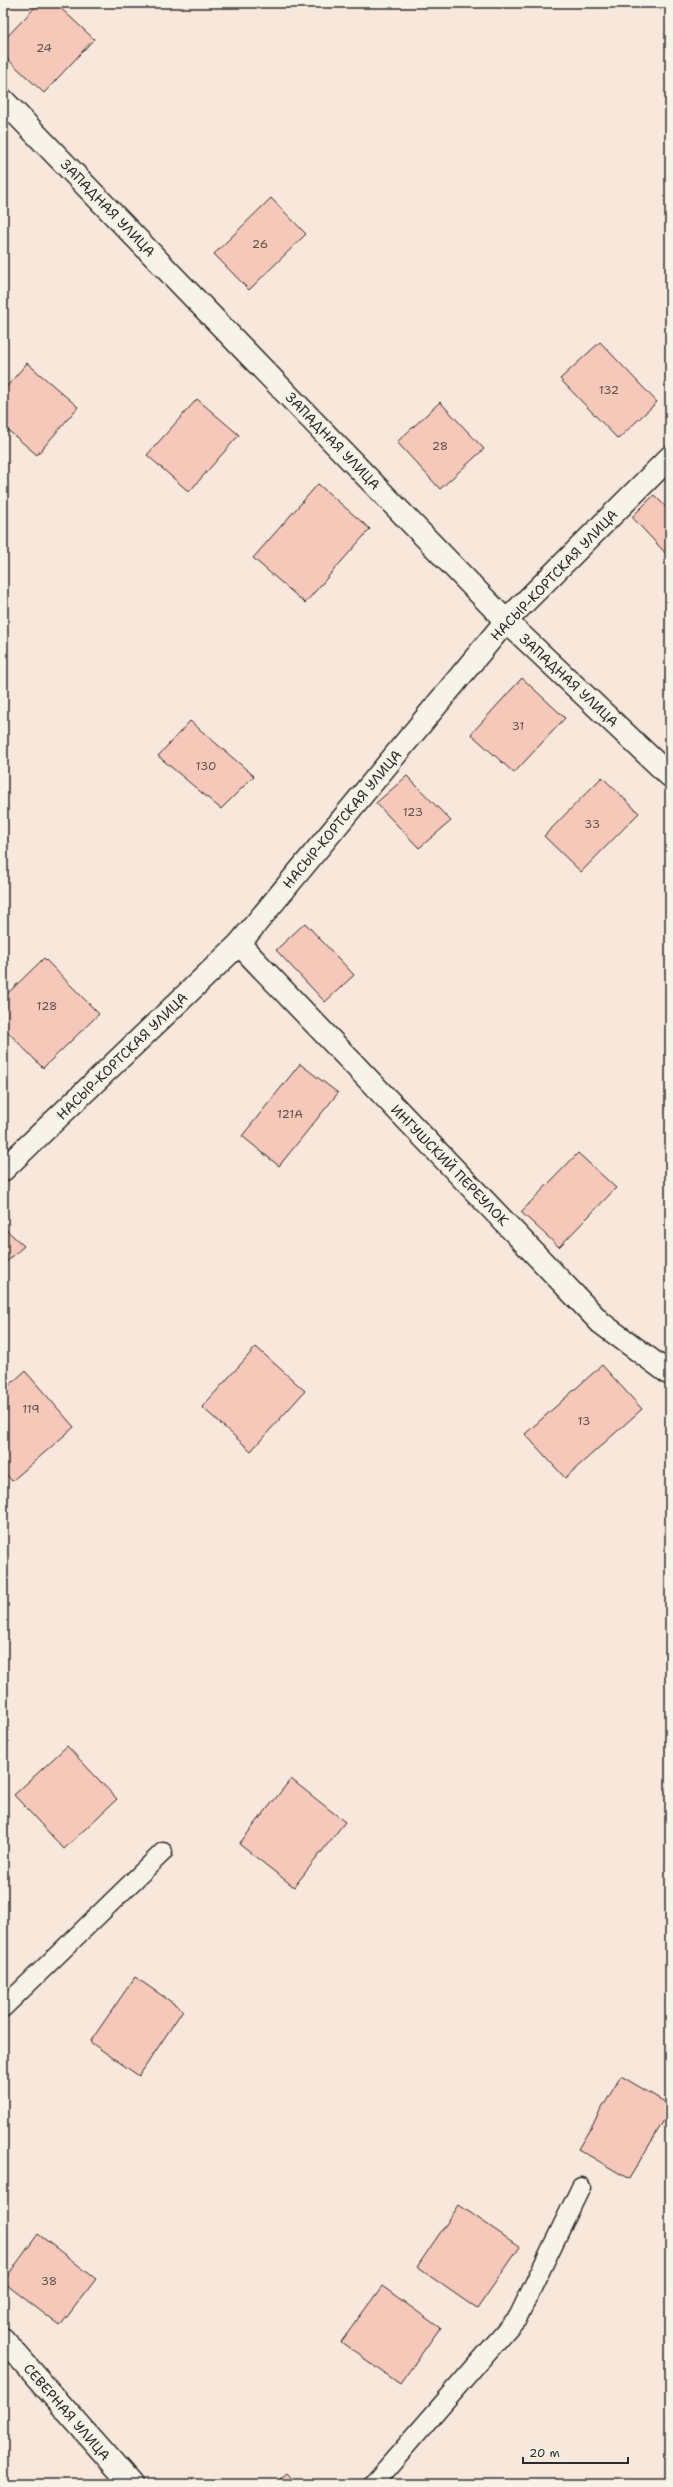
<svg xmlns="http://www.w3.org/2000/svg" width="673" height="2487" font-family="'Shantell Sans',sans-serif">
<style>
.building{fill:#f5c8b9;stroke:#2b2b2b}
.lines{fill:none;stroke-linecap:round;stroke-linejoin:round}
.lane-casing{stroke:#2b2b2b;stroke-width:21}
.street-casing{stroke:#2b2b2b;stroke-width:25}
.secondary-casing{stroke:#2b2b2b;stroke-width:25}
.lane{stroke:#f7f3e8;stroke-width:18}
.street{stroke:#f7f3e8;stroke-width:22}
.secondary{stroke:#f7f3e8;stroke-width:22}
.labels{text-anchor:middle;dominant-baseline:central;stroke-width:3;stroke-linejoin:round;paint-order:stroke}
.number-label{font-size:12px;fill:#5e524e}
.street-label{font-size:14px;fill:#2b2b2b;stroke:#f7f3e8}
</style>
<rect width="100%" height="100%" fill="#f8e7db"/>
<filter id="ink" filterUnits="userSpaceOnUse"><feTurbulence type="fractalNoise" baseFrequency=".025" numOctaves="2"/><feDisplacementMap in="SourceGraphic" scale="8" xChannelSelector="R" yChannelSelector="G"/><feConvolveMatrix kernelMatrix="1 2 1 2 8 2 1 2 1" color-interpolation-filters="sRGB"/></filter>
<g filter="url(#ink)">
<path class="building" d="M39,3H55L94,39L44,93L3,55V41Z
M271,198L306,234L249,290L214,254Z
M600,342L657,402L618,439L560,379Z
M27,363L78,407L37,455L3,426V391Z
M197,399L239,435L189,492L147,455Z
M440,402L484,449L440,489L397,442Z
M318,484L370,529L305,603L253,558Z
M654,495L670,511V558L632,517Z
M522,678L565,718L514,773L471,734Z
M190,721L254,776L221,809L158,756Z
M407,776L451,821L419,848L376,803Z
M602,777L639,813L581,872L544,836Z
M305,923L354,975L325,1002L276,950Z
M44,958L99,1014L43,1068L3,1027V998Z
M300,1064L338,1093L279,1166L242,1136Z
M578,1153L616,1188L559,1247L521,1212Z
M3,1227L24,1246L3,1265Z
M256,1347L305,1391L251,1451L202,1407Z
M602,1365L642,1409L565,1478L525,1434Z
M25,1371L74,1427L12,1481L3,1471V1391Z
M67,1746L117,1799L64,1849L14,1795Z
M291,1779L345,1822L294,1887L239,1844Z
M135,1977L183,2010L139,2076L90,2042Z
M621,2076L670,2105V2110L629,2179L578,2149Z
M459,2205L520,2247L477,2309L417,2267Z
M38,2234L96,2279L60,2326L3,2282Z
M382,2286L440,2328L400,2384L341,2342Z
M287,2473L297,2484H274Z"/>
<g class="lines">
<defs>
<path id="lane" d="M3,2008L163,1852
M373,2484L518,2317L581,2187"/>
<path id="street" d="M3,100L506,621L670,776
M239,944L601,1323L670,1374
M3,2339L131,2484"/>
<path id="secondary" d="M3,1170L239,944L506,621L670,457"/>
</defs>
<use href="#lane" class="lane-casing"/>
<use href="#street" class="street-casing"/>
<use href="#secondary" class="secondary-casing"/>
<use href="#lane" class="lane"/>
<use href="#street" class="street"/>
<use href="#secondary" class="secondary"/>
</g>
</g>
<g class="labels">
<g class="number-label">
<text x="44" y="48">24</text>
<text x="260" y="244">26</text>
<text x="609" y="390">132</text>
<text x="440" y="446">28</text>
<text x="518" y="726">31</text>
<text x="206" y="766">130</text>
<text x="413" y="812">123</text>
<text x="592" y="824">33</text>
<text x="47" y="1006">128</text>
<text x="290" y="1114">121А</text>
<text x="31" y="1409">119</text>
<text x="584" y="1421">13</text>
<text x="49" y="2281">38</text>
</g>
<g class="street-label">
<text transform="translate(108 208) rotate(46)">ЗАПАДНАЯ УЛИЦА</text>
<text transform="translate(333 441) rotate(46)">ЗАПАДНАЯ УЛИЦА</text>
<text transform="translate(554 575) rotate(-46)">НАСЫР-КОРТСКАЯ УЛИЦА</text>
<text transform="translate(569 680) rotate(43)">ЗАПАДНАЯ УЛИЦА</text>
<text transform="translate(342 819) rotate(-50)">НАСЫР-КОРТСКАЯ УЛИЦА</text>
<text transform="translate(122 1056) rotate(-44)">НАСЫР-КОРТСКАЯ УЛИЦА</text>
<text transform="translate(450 1165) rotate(46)">ИНГУШСКИЙ ПЕРЕУЛОК</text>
<text transform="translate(67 2412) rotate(49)">СЕВЕРНАЯ УЛИЦА</text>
</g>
</g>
<rect width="673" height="2487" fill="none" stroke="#f7f3e8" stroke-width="16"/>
<rect x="8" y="8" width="657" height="2471" fill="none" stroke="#2b2b2b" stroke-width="1.5" filter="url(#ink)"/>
<path d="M523 2457v6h105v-6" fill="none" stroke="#2b2b2b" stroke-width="2"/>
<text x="529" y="2457" font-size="12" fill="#2b2b2b" stroke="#f7f3e8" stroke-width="3" paint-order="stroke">20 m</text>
</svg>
